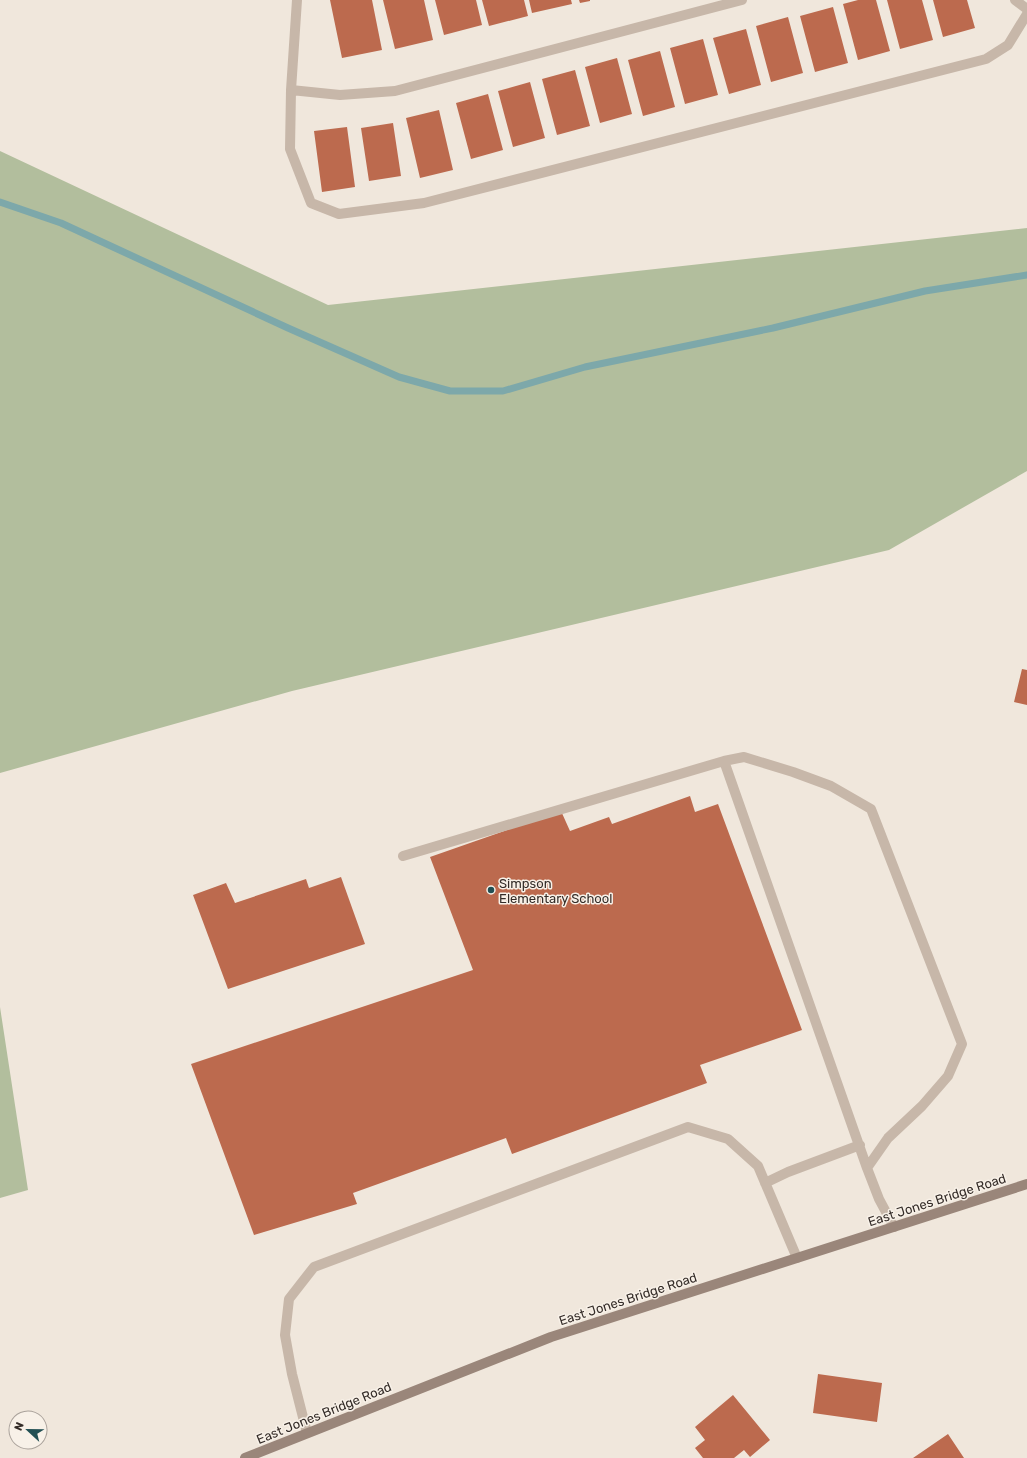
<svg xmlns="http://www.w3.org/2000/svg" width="1027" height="1458" font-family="Rubik,sans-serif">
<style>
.green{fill:#b2be9d}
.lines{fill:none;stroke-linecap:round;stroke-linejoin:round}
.stream{stroke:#7da8aa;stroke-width:7}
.building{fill:#bc6a4e}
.lane{stroke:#c7b7a9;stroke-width:10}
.street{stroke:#c7b7a9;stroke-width:10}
.secondary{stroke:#9a867a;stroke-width:10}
.poi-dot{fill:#214f53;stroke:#f8f1e8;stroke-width:1.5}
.labels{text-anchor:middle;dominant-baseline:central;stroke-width:3;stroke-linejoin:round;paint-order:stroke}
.poi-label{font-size:13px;fill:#342c28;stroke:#f8f1e8;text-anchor:start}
.street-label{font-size:13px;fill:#342c28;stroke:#f8f1e8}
</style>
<rect width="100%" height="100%" fill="#f0e7dc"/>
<path class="green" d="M0,151L328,305L1027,228V471L889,550L292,691L0,773Z
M0,1007L28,1190L0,1198Z"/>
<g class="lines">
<path class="stream" d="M0,202L61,223L288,328L399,377L450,391H503L585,367L773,328L925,291L1027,275"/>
</g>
<path class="building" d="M330,0H372L382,50L342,58Z
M383,0H424L433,40L395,49Z
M435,0H476L482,25L444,35Z
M482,0H524L528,16L489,26Z
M529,0H571L572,4L532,13Z
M579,0H590V1L580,3Z
M858,0H876L890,51L858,60L843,4Z
M887,0H922L933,40L900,49Z
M933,0H967L975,28L943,37Z
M833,7L848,63L815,72L800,16Z
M788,17L803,73L771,82L756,26Z
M746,29L761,85L729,94L713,38Z
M703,39L718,95L685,104L670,48Z
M660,51L675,107L643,116L628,60Z
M617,58L632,114L600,123L585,67Z
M575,70L590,126L557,135L542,79Z
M530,82L545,138L513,147L498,91Z
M488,94L503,150L471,159L456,103Z
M439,110L453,170L420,178L406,118Z
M393,123L401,176L369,181L361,128Z
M347,127L355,187L322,192L314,131Z
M1022,669L1027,670V705L1014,702Z
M690,796L695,812L718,804L802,1030L700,1065L707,1083L512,1154L506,1138L353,1193L357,1204L254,1235L191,1064L473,970L430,857L561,811L570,831L609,817L612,824Z
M341,877L365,944L228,989L193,895L226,883L235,903L306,879L309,888Z
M818,1374L882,1383L877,1422L813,1413Z
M733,1395L770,1440L750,1457L744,1450L734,1458H703L695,1448L705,1440L695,1427Z
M948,1434L964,1458H913Z"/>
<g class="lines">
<path class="lane" d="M1015,0L1027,9
M724,761L867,1168L879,1199L894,1227
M403,856L724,761L744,757L793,772L831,786L871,809L962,1044L948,1076L922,1106L888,1138L867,1168
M765,1183L788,1172L860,1145
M307,1433L292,1374L285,1335L289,1299L314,1267L688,1127L728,1139L758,1166L797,1258"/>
<path class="street" d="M297,0L291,90L290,149L311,203L339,214L424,203L986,59L1008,45L1027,14
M291,90L340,95L395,91L742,0"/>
<path class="secondary" d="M245,1458L551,1337L1027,1184"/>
</g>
<circle class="poi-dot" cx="491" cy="890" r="4"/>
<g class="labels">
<g class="poi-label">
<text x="499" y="883">Simpson<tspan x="499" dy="15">Elementary School</tspan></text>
</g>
<g class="street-label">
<text transform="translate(937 1200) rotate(-18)">East Jones Bridge Road</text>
<text transform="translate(628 1299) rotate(-18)">East Jones Bridge Road</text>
<text transform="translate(324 1413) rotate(-22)">East Jones Bridge Road</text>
</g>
</g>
<g transform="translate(28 1430) rotate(292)"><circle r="19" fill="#f8f1e8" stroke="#aaa29b"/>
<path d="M0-3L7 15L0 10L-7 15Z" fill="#214f53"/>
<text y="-6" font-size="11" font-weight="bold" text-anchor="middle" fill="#342c28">N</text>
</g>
</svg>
